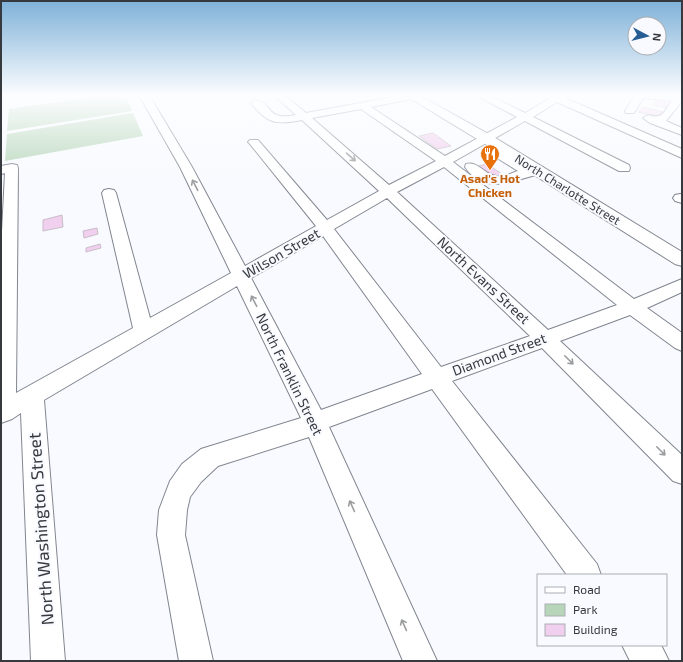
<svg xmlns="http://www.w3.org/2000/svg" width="683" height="662" font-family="'Exo 2',sans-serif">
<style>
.green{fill:#b7d6b9}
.building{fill:#f1cfee;stroke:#c8bec7}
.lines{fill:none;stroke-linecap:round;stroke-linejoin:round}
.minor-casing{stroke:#80858f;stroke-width:2}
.major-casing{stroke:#80858f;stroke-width:2}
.minor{fill:#fff;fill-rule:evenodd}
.major{fill:#fff;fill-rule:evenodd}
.oneway{stroke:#9a9c9e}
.labels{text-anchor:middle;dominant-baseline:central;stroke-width:4;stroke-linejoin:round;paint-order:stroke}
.far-food-label{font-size:12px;font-weight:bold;fill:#c56008;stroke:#f8faff}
.far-street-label{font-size:12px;fill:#36393d;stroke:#f8faff}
.street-label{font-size:14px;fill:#36393d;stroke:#f8faff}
.near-street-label{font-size:17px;fill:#36393d;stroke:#f8faff}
</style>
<rect width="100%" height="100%" fill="#f8faff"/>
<path class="green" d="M106,95H125L132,111L7,131L9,109Z
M133,113L143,136L5,161L7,134Z"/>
<path class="building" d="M660,97L674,100L667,108L653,105Z
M643,107L664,112L660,117L638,112Z
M433,133L451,146L437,149L419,136Z
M487,164L505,176L493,179L475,167Z
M62,215L63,227L43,231V220Z
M97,228L98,234L84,238L83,231Z
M100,244L101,248L86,252V248Z"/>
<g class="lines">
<defs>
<path id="minor" d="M139,95H149L192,167L245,266L316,226L250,144L248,142L250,140H258L327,220L379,191L302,120C277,125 267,124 251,103L256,100C274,104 265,121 296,115L274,95H284L306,113L404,95H417L416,98L371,107L445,156L517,117L479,97L477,95H489L525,113L549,99L544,95H568L565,98L682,149V158L557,102L533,117L629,165L630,168L629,171H619L525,121L453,162L634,299L682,279V292L647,308L682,333V351L675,348L630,315L560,341L682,455V484L673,481L542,348L452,381L597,564L601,575H567L432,389L329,427L437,661H403L309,437L218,466L201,482L190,497L187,510L185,535L213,661H179L157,535L159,510L170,481L182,464L201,449L301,418L237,286L44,400L65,661H31L21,413L12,419L1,423V251L5,173L1,174V166L12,164L17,165L18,168L16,393L133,328L102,193L104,190L109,189L114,190L116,193L150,318L231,273L180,167ZM361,109L436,161L389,185L312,118ZM444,167L617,305L548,330L397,192ZM387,198L530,336L441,367L334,229ZM323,236L422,374L321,410L251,278Z
M635,95H671L682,98V101L666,121L682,128V135L650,123L643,118L648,115C663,119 663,113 672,101L643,98L634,113H626L625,111Z
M501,151L531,168L538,166L543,167L545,170L543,173C516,179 485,197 465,167L466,164C479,161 484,175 496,176C503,178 511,173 518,171L497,158L495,155L497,152Z
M680,194H682V203L675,201L673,198L675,195Z
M622,645H661L669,661H630Z"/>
<path id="major" d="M407,95H419L492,136L682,252V266L675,264L482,142L408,97Z"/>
</defs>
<use href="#minor" class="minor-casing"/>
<use href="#major" class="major-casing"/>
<use href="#minor" class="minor"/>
<use href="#major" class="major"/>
</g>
<defs><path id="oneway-shaft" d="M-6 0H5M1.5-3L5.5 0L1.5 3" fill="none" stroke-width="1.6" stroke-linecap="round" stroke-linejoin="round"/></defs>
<g class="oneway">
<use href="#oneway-shaft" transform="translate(351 157) rotate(41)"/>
<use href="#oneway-shaft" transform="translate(195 185) rotate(-117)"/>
<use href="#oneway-shaft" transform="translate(254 301) rotate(-117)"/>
<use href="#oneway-shaft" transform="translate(569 360) rotate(45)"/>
<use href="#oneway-shaft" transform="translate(661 451) rotate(45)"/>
<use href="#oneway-shaft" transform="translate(352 506) rotate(-114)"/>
<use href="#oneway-shaft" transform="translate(404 625) rotate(-114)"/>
</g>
<linearGradient id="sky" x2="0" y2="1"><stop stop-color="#7eb1d8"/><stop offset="0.51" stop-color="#fcfdff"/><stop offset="1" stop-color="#fcfdff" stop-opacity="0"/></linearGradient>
<rect width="683" height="187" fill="url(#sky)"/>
<defs>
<symbol id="restaurant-pin" viewBox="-11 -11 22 30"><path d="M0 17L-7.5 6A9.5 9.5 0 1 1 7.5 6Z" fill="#e8710a" stroke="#f8faff"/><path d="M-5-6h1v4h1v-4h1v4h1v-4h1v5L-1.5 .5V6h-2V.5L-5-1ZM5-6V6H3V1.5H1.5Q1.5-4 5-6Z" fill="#fff"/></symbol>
</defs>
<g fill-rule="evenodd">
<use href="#restaurant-pin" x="479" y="143" width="22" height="30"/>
</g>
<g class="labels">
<g class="far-food-label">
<text x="490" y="178">Asad's Hot<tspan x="490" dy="14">Chicken</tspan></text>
</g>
<g class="far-street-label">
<text transform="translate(568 189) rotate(32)">North Charlotte Street</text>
</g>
<g class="street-label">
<text transform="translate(281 253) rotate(-30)">Wilson Street</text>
<text transform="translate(484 280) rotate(43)">North Evans Street</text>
<text transform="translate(499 354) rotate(-20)">Diamond Street</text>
<text transform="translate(290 374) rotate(64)">North Franklin Street</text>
</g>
<g class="near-street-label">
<text transform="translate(40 529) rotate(-94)">North Washington Street</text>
</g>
</g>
<rect width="683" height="662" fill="none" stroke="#36393d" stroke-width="4"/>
<rect x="537" y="574" width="130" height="72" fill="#f8faff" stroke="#aaadb1"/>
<rect x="545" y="587" width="20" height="6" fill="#ffffff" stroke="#aaadb1"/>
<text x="573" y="594" font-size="12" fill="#36393d">Road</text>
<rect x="545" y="604" width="20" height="12" fill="#b7d6b9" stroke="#aaadb1"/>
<text x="573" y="614" font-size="12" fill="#36393d">Park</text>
<rect x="545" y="624" width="20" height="12" fill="#f1cfee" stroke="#aaadb1"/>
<text x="573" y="634" font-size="12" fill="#36393d">Building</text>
<g transform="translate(647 36) rotate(97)"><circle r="19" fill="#f8faff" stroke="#aaadb1"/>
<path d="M0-3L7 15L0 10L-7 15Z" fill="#275d95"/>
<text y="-6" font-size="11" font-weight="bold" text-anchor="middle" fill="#36393d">N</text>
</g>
</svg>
